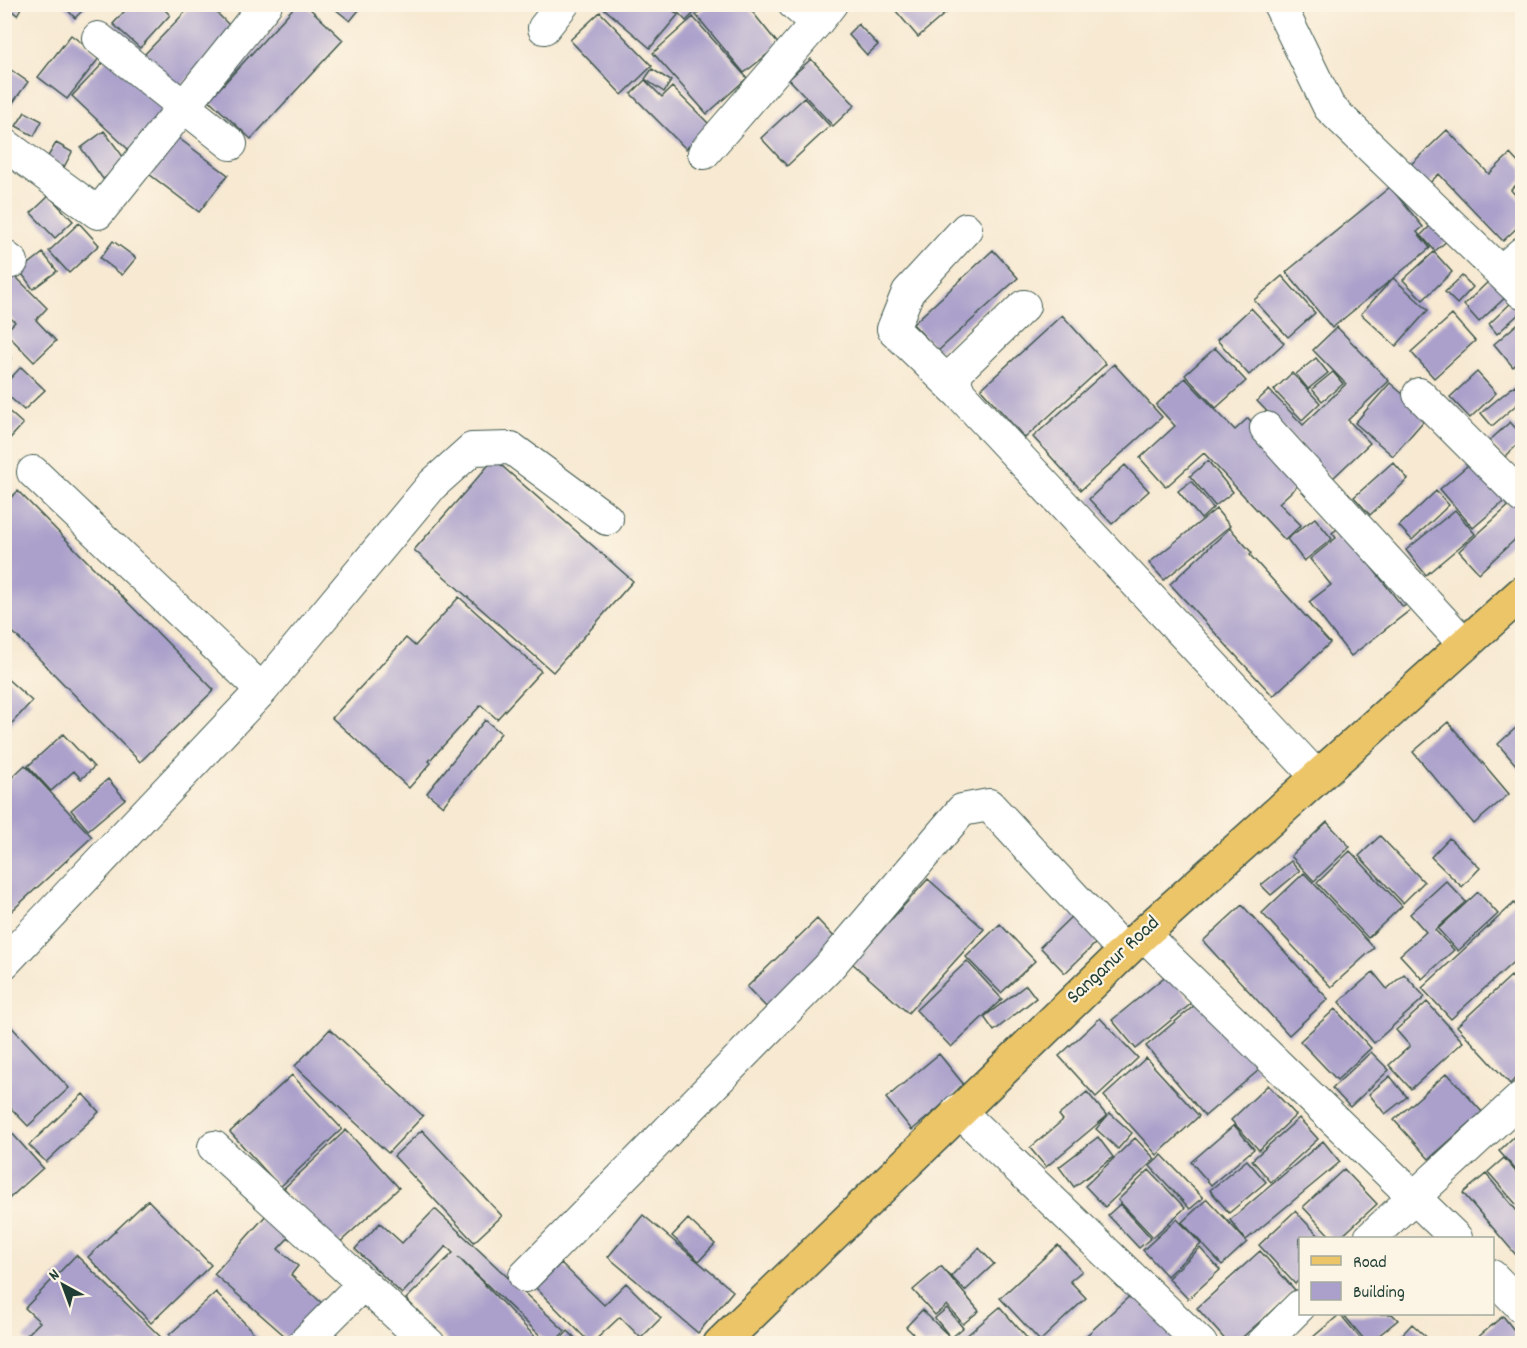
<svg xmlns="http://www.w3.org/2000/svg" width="1527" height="1348" font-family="Dekko,sans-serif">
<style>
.building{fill:#aaa0cb}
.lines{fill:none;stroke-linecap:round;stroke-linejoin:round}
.minor-casing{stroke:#3f574c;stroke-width:34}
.major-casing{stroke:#3f574c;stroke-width:36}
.minor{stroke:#fff;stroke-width:32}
.major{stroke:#ecc569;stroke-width:33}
.labels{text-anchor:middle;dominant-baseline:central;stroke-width:4.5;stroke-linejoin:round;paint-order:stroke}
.street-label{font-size:21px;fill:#1f3d34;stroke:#fcf5e5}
</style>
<rect width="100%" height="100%" fill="#fcf5e5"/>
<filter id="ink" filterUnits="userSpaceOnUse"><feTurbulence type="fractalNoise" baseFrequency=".0167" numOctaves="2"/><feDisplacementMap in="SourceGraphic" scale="12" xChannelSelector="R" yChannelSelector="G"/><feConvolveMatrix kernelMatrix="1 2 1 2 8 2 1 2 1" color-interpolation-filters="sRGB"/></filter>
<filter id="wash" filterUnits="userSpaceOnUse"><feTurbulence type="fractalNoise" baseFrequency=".008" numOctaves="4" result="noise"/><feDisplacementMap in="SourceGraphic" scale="24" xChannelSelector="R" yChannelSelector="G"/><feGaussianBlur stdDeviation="1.35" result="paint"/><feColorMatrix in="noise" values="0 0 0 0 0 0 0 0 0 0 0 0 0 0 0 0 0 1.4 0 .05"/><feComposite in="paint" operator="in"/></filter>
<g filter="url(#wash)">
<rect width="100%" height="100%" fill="#f7e9d2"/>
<g id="blocks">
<path class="building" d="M4,4H23L17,15Z
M62,4H89L75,18Z
M131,4H159L170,15L140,48L113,24Z
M193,4H215L212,8L234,30L178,89L143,56Z
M297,4H305L343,40L251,139L209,100Z
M329,4H364L350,21Z
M599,4H666L678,15L650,48Z
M670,4H703L686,21Z
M709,4H746L779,45L744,73L696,15Z
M890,4H956L918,37Z
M600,12L652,66L622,95L570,40Z
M693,17L747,78L707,114L653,53Z
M858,24L878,45L867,55L848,34Z
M71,35L100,57L67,99L38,77Z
M108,58L167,114L131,152L72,96Z
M811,59L855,105L833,126L789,79Z
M4,65L28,82L9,108L4,105Z
M652,69L671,81L664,92L645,79Z
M645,80L662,97L672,87L710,125L686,149L631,94Z
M804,98L830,126L787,166L761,138Z
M25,112L42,121L34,136L16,126Z
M1447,130L1489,174L1510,154L1522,167V179L1511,190L1522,203V223L1503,241L1439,174L1423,189L1405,170Z
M104,131L127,162L103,179L81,148Z
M177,137L228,175L199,212L149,174Z
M56,143L72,152L64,167L47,158Z
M1390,187L1423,227L1417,232L1430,248L1332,328L1286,272Z
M49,196L73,221L55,238L31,213Z
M79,223L99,245L69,273L49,251Z
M1433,223L1448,240L1435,251L1421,235Z
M113,241L136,258L122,275L100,258Z
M993,250L1018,278L938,351L913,324Z
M1434,252L1452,272L1423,300L1403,280Z
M43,253L57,271L33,289L20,271Z
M13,274L47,308L36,320L56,341L34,362L5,332L15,322L4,312V282Z
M1282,276L1315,313L1288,337L1254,300Z
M1462,276L1473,287L1457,304L1445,292Z
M1493,277L1509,294L1479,322L1464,305Z
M1393,278L1428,310L1396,346L1361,314Z
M1513,301L1522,311L1497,334L1489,324Z
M1251,308L1284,343L1249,375L1217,340Z
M1062,315L1106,364L1025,438L981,389Z
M1452,315L1475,341L1434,378L1411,352Z
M1522,320V359L1513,367L1494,344Z
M1337,327L1389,381L1348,420L1370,443L1332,479L1257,401L1269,390L1303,425L1346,384L1313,350Z
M1215,348L1246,381L1216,408L1185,375Z
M4,353L11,358L4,365Z
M1316,358L1328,373L1308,389L1296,374Z
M1114,364L1162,417L1081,490L1033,437Z
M21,367L45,390L24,410L4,392V385Z
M1333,372L1343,384L1322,401L1312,389Z
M1477,372L1496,393L1470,418L1450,397Z
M1292,373L1320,403L1302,420L1274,390Z
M1185,378L1235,430L1248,418L1305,479L1279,503L1301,525L1285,540L1204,453L1166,487L1140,458L1175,426L1156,405Z
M1390,383L1428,416L1393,456L1355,423Z
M1515,385L1522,394V400L1492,426L1481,413Z
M4,407L23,424L4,445Z
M1510,422L1522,435V440L1505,457L1489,441Z
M494,459L633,581L553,672L414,550Z
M1474,460L1507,499L1473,528L1440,489Z
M1208,461L1233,492L1215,506L1190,476Z
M1393,462L1408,479L1370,515L1354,497Z
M1125,465L1149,491L1112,524L1089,499Z
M1191,481L1213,508L1201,519L1178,491Z
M18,491L214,690L140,762L4,623V504Z
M1436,491L1449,505L1412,540L1399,526Z
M1514,501L1522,511V533L1479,573L1459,551Z
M1216,509L1230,526L1164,580L1149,563Z
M1455,510L1475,534L1426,575L1406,550Z
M1315,518L1332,539L1304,561L1287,539Z
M1340,527L1403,607L1419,595L1423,600L1351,656L1309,602L1331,585L1310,559L1336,538L1332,533Z
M1230,528L1252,553L1250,555L1330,643L1273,696L1170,584Z
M459,597L541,671L497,719L481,705L429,761L431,763L409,788L332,718L406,638L415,646Z
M4,676L32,701L4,732Z
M485,720L501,733L443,806L427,793Z
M1448,722L1509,794L1474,824L1413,752Z
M1518,726L1522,731V772L1498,744Z
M63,734L94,767L81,779L74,771L51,791L28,766Z
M25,765L92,837L4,918V785Z
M108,779L125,799L88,830L71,810Z
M1327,822L1350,847L1314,881L1291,856Z
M1380,836L1424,882L1403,903L1359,856Z
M1449,838L1480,868L1462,887L1431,857Z
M1350,851L1402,906L1368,938L1317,883Z
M1291,861L1300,871L1271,895L1261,885Z
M1304,873L1374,948L1331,987L1262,913Z
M928,879L984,929L908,1013L852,963Z
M1446,881L1466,902L1435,930L1454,950L1422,979L1400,955L1426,932L1410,914Z
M1478,892L1498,914L1458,951L1438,929Z
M1514,903L1522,913V954L1451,1019L1422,988Z
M1242,905L1328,999L1289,1035L1203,941Z
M1076,912L1101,938L1065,973L1040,947Z
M817,919L838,941L768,1009L747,987Z
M1000,924L1035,961L1001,993L966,957Z
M967,961L1002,999L951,1047L916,1010Z
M1373,972L1387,989L1404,974L1425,997L1374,1043L1339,1002Z
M1168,974L1192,1003L1136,1049L1112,1020Z
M1511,976L1522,988V1072L1510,1084L1457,1026Z
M1026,985L1036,998L994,1031L984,1017Z
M1201,1000L1259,1070L1205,1116L1146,1046Z
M1427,1002L1463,1042L1411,1089L1389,1065L1410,1046L1396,1030Z
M1335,1009L1371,1048L1337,1080L1300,1041Z
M1100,1018L1138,1058L1096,1097L1059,1056Z
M4,1019L69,1088L28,1126L4,1101Z
M330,1029L423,1116L388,1153L295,1066Z
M1371,1052L1389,1070L1350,1107L1332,1088Z
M939,1054L965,1086L912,1130L886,1098Z
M1146,1058L1199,1116L1157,1155L1104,1096Z
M1447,1073L1482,1112L1429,1159L1394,1120Z
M292,1075L342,1129L280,1187L230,1132Z
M1390,1076L1407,1097L1385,1114L1369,1094Z
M1268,1085L1296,1115L1259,1150L1231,1120Z
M1087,1092L1107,1116L1046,1167L1030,1148L1063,1120L1059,1115Z
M83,1094L99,1112L46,1162L29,1145Z
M1110,1113L1132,1133L1118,1149L1096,1129Z
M1299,1118L1318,1139L1271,1182L1252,1160Z
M1234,1125L1254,1149L1211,1185L1191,1162Z
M1522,1129V1177L1499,1151Z
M346,1130L399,1188L337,1245L284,1188Z
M422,1130L502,1216L474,1242L394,1156Z
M10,1131L43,1168L4,1203V1136Z
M1098,1137L1113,1157L1074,1187L1059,1167Z
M1135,1138L1155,1159L1105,1207L1085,1186Z
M1323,1141L1340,1162L1246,1240L1230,1220Z
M1162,1155L1203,1198L1190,1209L1150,1166Z
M1504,1158L1522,1179V1211L1488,1172Z
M1247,1160L1266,1182L1229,1213L1210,1190Z
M1344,1169L1377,1204L1340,1238H1332L1303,1207Z
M1149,1170L1185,1208L1153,1237L1118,1200Z
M1486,1174L1522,1217V1262L1463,1193Z
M1207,1199L1247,1242L1222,1265L1182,1222Z
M148,1200L211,1265L151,1323L88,1257Z
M1120,1204L1151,1238L1139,1248L1108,1215Z
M435,1209L565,1331L553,1344H549L458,1257L542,1344H450L406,1299L453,1253L446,1246L402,1294L355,1249L380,1223L402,1243Z
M1295,1211L1321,1238H1300V1279L1295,1284L1259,1245Z
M268,1213L292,1234L278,1249L298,1266L291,1275L325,1306L293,1343L214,1274Z
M643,1215L733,1291L698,1333L608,1257Z
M688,1219L715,1244L699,1261L672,1236Z
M1177,1219L1201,1244L1167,1276L1143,1250Z
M1058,1245L1082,1271L1070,1281L1086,1298L1040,1341L1000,1298Z
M979,1248L994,1264L965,1291L951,1276Z
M1200,1248L1220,1270L1188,1299L1168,1278Z
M1260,1251L1295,1290L1235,1344H1229L1197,1308Z
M76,1255L168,1344H30L24,1338L40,1322L25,1308Z
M561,1263L604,1305L626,1283L661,1318L641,1338L620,1317L591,1344L536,1288Z
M941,1266L979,1311L963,1324L947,1305L935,1315L913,1290Z
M216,1292L264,1344H178L169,1335Z
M1133,1293L1179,1344H1077Z
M1000,1307L1032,1344H957Z
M947,1308L963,1328L951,1338L935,1318Z
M922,1310L949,1336L942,1344H924L906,1327Z
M1340,1314L1365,1344H1305Z
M1343,1314H1392L1398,1320L1368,1344Z
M1503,1316L1521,1339L1516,1344H1470Z
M1412,1324L1434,1344H1405L1399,1338Z
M568,1331L581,1344H556Z"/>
</g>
</g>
<g filter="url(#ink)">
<use href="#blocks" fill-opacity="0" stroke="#3f574c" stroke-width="1.5"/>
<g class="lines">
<defs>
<path id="minor" d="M794,4L816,23L831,4
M1279,4L1329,107L1522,293
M544,28L563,4
M98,38L231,144
M4,144L98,213L266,4
M704,153L816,23
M4,256L12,262
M1500,272L1522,253
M1024,306L958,370L955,382L960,394L1317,777
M960,394L893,329L908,292L966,229
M1419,394L1522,497
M1266,428L1465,645
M262,690L433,484L472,449L511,448L607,519
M1143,934L1456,1238
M4,963L262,690L33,472
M958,1110L1201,1344
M214,1147L429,1344
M1370,1238L1522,1097
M525,1276L827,969L962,810L989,805L1124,951
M1492,1276L1522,1307
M303,1344L363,1284
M1262,1344L1300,1306"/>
<path id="major" d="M720,1344L1143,934L1522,593"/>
</defs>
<use href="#minor" class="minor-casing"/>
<use href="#major" class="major-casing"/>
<use href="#minor" class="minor"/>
<use href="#major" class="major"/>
</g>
</g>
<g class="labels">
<g class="street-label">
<text transform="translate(1114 961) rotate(-43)">Sanganur Road</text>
</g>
</g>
<rect width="1527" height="1348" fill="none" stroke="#fcf5e5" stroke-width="24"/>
<rect x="1299" y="1237" width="195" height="78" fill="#fcf5e5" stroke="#a4ab9e" stroke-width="1.5"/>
<rect x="1311" y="1256" width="30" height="9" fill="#ecc569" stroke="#a4ab9e" stroke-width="1.5"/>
<text x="1353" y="1267" font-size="18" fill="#1f3d34">Road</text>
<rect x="1311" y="1282" width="30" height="18" fill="#aaa0cb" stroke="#a4ab9e" stroke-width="1.5"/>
<text x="1353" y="1297" font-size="18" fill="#1f3d34">Building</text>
<g transform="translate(63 1285) rotate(319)" stroke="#fcf5e5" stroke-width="4.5" paint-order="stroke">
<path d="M0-4.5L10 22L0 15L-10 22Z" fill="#1f3d34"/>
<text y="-9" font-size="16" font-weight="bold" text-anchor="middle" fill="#1f3d34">N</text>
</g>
</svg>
